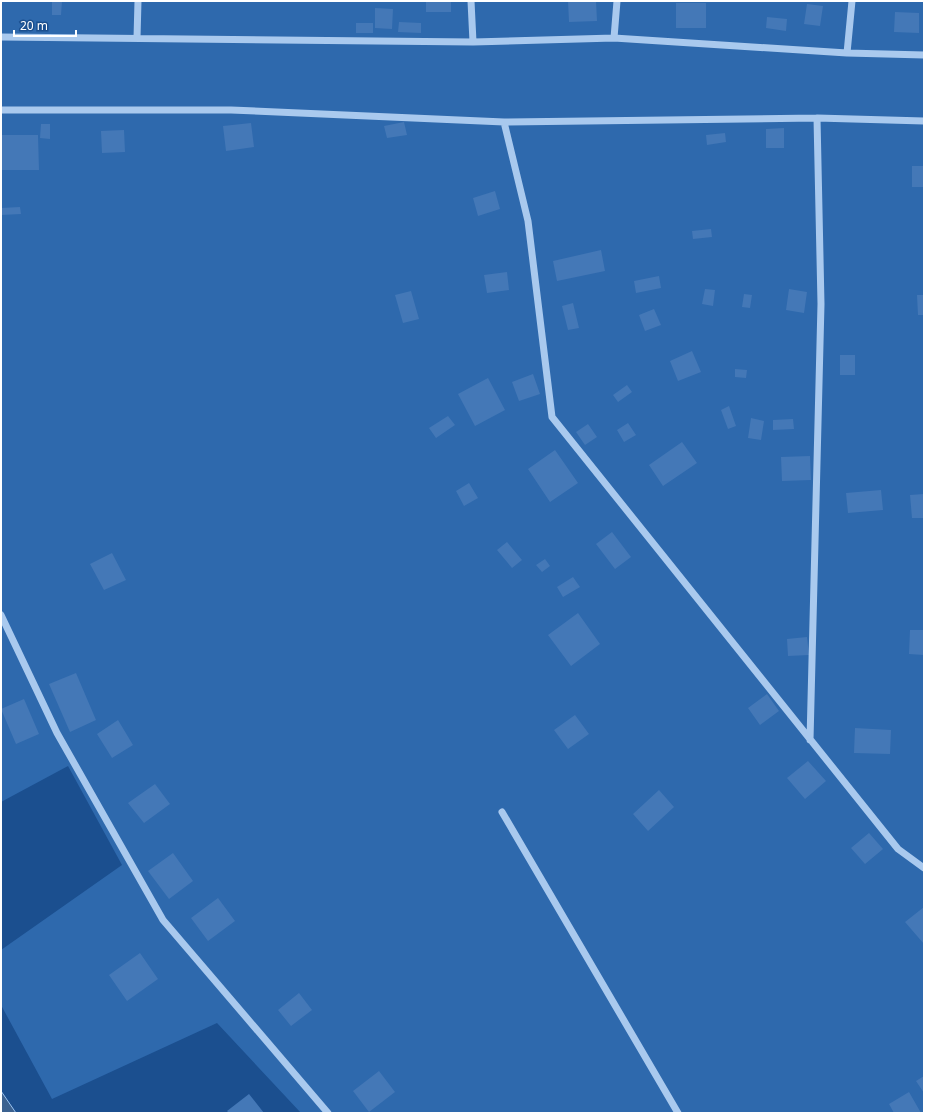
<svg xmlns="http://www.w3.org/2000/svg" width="925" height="1114" font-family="'Noto Sans',sans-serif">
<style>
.green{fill:#2e69ad}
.water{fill:#3c6290;stroke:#9cc4f0}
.building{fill:#4478b7}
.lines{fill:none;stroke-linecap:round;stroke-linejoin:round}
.minor{stroke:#a9c9ee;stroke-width:7}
</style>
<rect width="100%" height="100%" fill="#1b4f8f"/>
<path class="green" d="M1,1H924V1113H301L217,1023L52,1099L1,1005V950L122,865L68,766L1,802Z"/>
<path class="water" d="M1,1091L16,1113H1Z"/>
<path class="building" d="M52,1H62L61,15H52Z
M426,1H451V12H426Z
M568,1H596L597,21L569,22Z
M676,3H706V28H676Z
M807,4L823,6L820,26L804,24Z
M375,8L393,9L392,29L375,28Z
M895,12L919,13V33L894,32Z
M767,17L787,19L786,31L766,28Z
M399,22L421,23V33L398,32Z
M356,23H373V33H356Z
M404,122L407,135L387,138L384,126Z
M251,123L254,147L226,151L223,126Z
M41,124H50V139L40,138Z
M784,128V148H766V129Z
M124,130L125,152L102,153L101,131Z
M725,133L726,142L707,145L706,135Z
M2,135H38L39,170H2Z
M912,166H924V187H912Z
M495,191L500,209L478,216L473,198Z
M20,207L21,214L1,215V208Z
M711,229L712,237L693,239L692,231Z
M601,250L605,271L557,281L553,261Z
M507,272L509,290L487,293L484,275Z
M659,276L661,288L636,293L634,281Z
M705,289L715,290L713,306L702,304Z
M789,289L807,292L804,313L786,310Z
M411,291L419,319L403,323L395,295Z
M744,294L752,295L750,308L742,307Z
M917,295H924V315H918Z
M573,303L579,328L568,330L562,306Z
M654,309L661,325L645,331L639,315Z
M692,351L701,372L678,381L670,361Z
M840,355H855V375H840Z
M735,369L747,370L746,378L735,377Z
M533,374L540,394L519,401L512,382Z
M488,378L505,410L475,426L458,394Z
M627,385L632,392L618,402L613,395Z
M729,406L736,426L728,429L721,410Z
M448,416L455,425L436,438L429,428Z
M751,418L764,421L761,440L748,438Z
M793,419L794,429L773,430V420Z
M628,423L636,435L624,442L617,430Z
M588,424L597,437L585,445L576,432Z
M682,442L697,463L663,486L649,465Z
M555,450L578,483L550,502L528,469Z
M810,456L811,480L782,481L781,457Z
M469,483L478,498L464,506L456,491Z
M881,490L883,510L848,513L846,493Z
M924,494V518H912L910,495Z
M612,532L631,557L615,569L596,544Z
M507,542L522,560L512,568L497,550Z
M112,553L126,580L104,590L90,564Z
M545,559L550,566L542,572L536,565Z
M573,577L580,587L563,597L557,587Z
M578,613L600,644L571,666L548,635Z
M910,630H924V655L909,654Z
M807,637L809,655L788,656L787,639Z
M76,673L96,720L70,732L49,684Z
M767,694L779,711L760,725L748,708Z
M24,699L39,734L16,744L1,709Z
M575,715L589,734L568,749L554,730Z
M118,720L133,745L112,758L97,734Z
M855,728L891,730L890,754L854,753Z
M808,761L826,781L805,799L787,778Z
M155,784L170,804L144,823L128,803Z
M659,790L674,807L648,831L633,814Z
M869,833L883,849L865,864L851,848Z
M173,853L193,881L169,899L148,871Z
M218,898L235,921L208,941L191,918Z
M924,907V944L905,922Z
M140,953L158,979L127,1001L109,975Z
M299,993L312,1010L291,1026L278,1010Z
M379,1071L395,1092L369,1112L353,1091Z
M924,1076V1093L916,1081Z
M909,1092L921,1113H894L889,1104Z
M249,1094L264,1113H229L227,1111Z"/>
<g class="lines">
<path class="minor" d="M471,1L473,42
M1,37L473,42L614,38L847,53L924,55
M137,38L138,1
M614,38L617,1
M847,53L852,1
M1,110H231L504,122L817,118L924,121
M504,122L528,221L552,417L898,849L924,868
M1,615L57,733L163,920L328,1113
M810,740L821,304L817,118
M502,812L678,1113"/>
</g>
<rect width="925" height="1114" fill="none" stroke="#ffffff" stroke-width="4"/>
<path d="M14 30v6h62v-6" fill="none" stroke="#ffffff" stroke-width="2"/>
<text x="20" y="30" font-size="12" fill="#ffffff" stroke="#1b4f8f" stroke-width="3" paint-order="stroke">20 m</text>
</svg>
